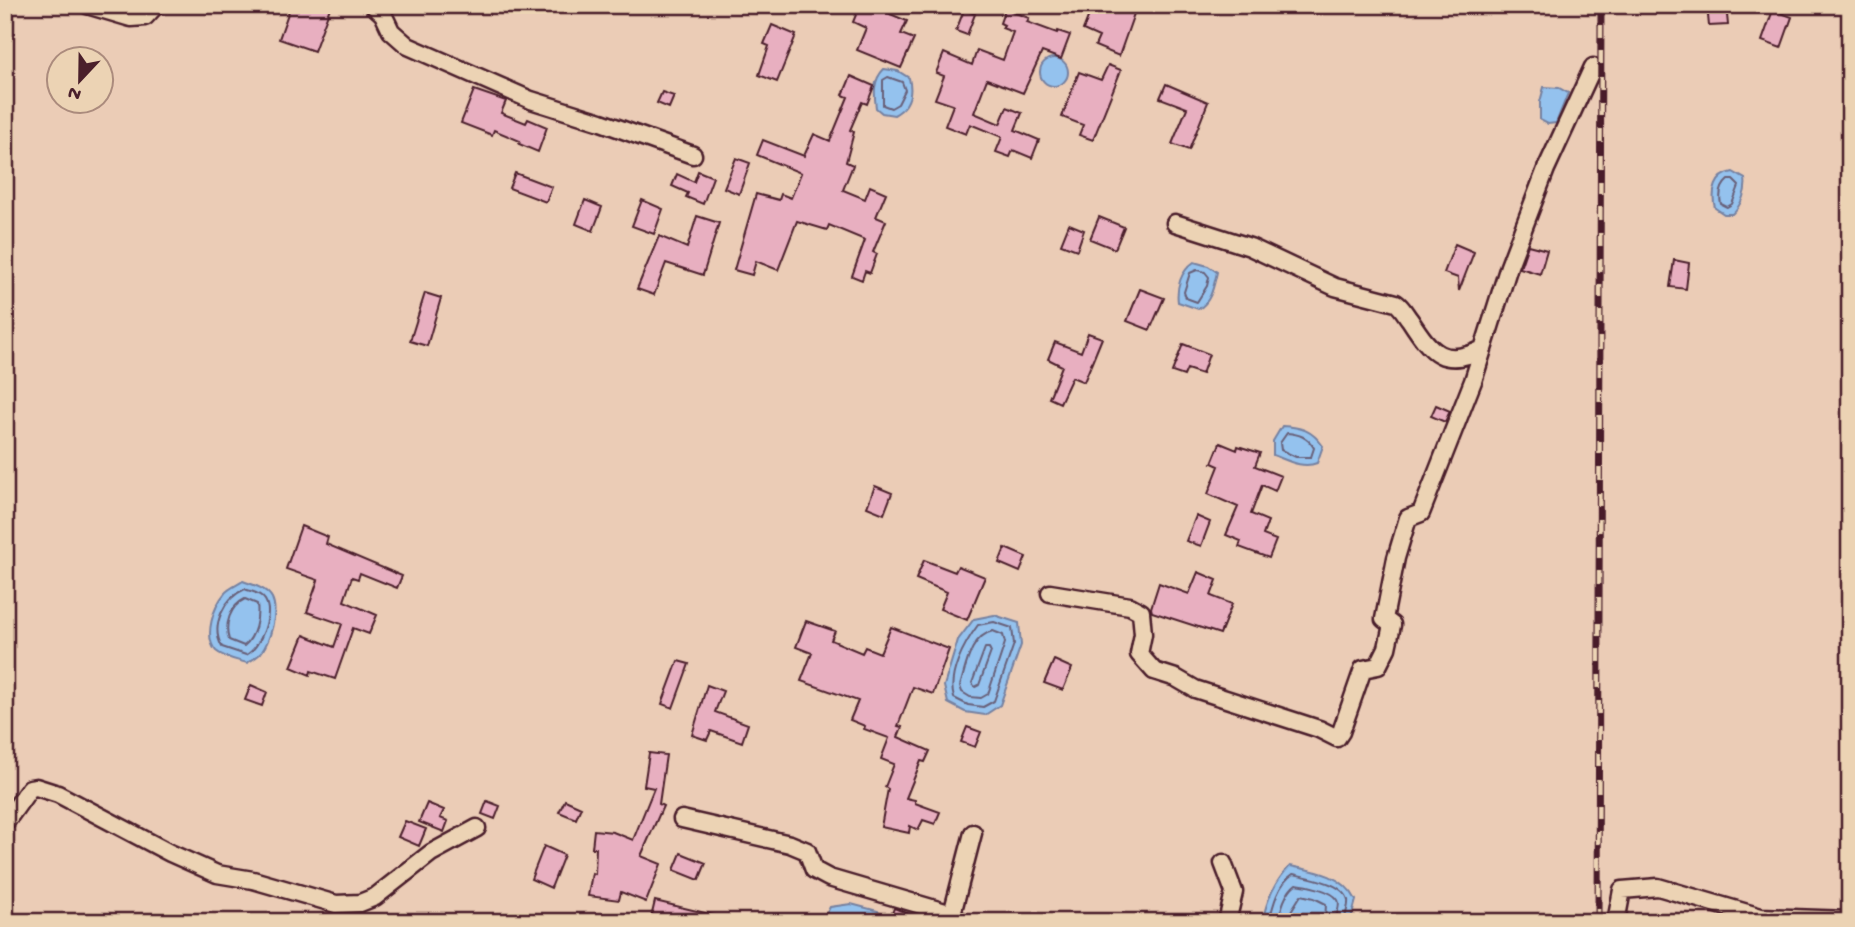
<svg xmlns="http://www.w3.org/2000/svg" width="1855" height="927" font-family="'Gochi Hand',sans-serif">
<style>
.water{fill:#94c2ee;stroke:#7681a0;stroke-width:2}
.lines{fill:none;stroke-linecap:round;stroke-linejoin:round}
.shore{stroke:#686079;stroke-width:2}
.building{fill:#e8afc0;stroke:#4a1f2b;stroke-width:2}
.street-casing{stroke:#4a1f2b;stroke-width:21}
.path{stroke:#4a1f2b;stroke-width:2.5;stroke-dasharray:2 5;stroke-linecap:butt}
.street{stroke:#ecd3b4;stroke-width:16}
.rail-casing{stroke:#4a1f2b;stroke-width:7}
.rail{stroke:#ecd3b4;stroke-width:4.5;stroke-dasharray:13;stroke-linecap:butt}
</style>
<rect width="100%" height="100%" fill="#ebccb6"/>
<filter id="ink" filterUnits="userSpaceOnUse"><feTurbulence type="fractalNoise" baseFrequency=".0143" numOctaves="2"/><feDisplacementMap in="SourceGraphic" scale="14" xChannelSelector="R" yChannelSelector="G"/><feConvolveMatrix kernelMatrix="1 2 1 2 8 2 1 2 1" color-interpolation-filters="sRGB"/></filter>
<g filter="url(#ink)">
<path class="water" d="M1040 72a14 14 0 1 1 28 0a14 14 0 1 1-28 0Z
M884,69L898,71L909,78C913,94 909,107 894,115L882,113L876,108C874,93 873,80 884,69Z
M1544,87L1559,88L1568,93L1556,123L1548,124L1540,120V102Z
M1733,172L1745,179C1747,191 1741,206 1732,214H1724L1715,208C1711,192 1715,175 1733,172Z
M1194,262L1208,266L1217,272C1214,285 1211,303 1198,309L1178,302C1176,287 1181,271 1194,262Z
M1282,426C1301,427 1312,430 1323,446L1317,463C1302,469 1287,460 1273,455V441Z
M243,581C253,585 267,588 272,598C279,612 270,641 261,653C257,657 252,660 247,663C237,660 224,658 216,651C203,636 214,606 225,593C229,588 237,585 243,581Z
M994,615L1019,623L1021,645L1000,705L985,715L965,712L948,703L944,686L958,640L974,619Z
M1290,866C1316,871 1343,875 1356,900L1350,922H1262C1267,900 1274,882 1290,866Z
M851,904L878,911L883,922H822L830,907Z"/>
<g class="lines">
<path class="shore" d="M888,77L902,82L905,90L898,104L891,108L883,105V80Z
M1728,180H1733L1739,186L1732,204L1727,207L1721,204C1719,195 1721,186 1728,180Z
M1197,270L1205,272L1209,277L1207,286L1197,302L1186,298L1184,292L1190,273Z
M1287,433C1299,434 1308,437 1314,448L1311,457H1296L1281,450L1280,443Z
M245,589C252,592 261,593 265,600C274,615 260,648 246,655L222,647C210,626 224,598 245,589Z
M245,599L257,604C259,618 255,637 244,646L229,640C224,625 230,606 245,599Z
M994,622L1012,628L1014,644L994,701L983,707L968,705L954,698C947,675 964,644 978,625Z
M993,631L1003,635L1005,643L988,694L981,698L970,697L962,692L960,686C966,667 970,636 993,631Z
M985,648H989L991,652L979,685L975,687L972,683Z
M1269,922C1273,905 1278,884 1293,874C1307,877 1344,883 1348,900C1349,906 1345,915 1344,922
M1278,922C1281,909 1285,892 1296,884C1306,885 1332,890 1338,900C1341,904 1336,916 1335,922
M1289,922L1291,911L1301,895L1314,898L1326,904L1325,922"/>
</g>
<path class="building" d="M291,5H331L314,51L279,39Z
M860,5H878L876,8L907,21L901,34L914,39L901,68L857,50L866,28L853,22Z
M1093,5H1137L1119,56L1095,46L1099,37L1083,30Z
M1707,5H1726L1728,25L1709,26Z
M1005,9L1029,18L1027,22L1057,33L1058,31L1070,35L1061,59L1042,52L1023,93L987,79L974,113L1000,124L1007,107L1022,113L1015,130L1039,140L1032,158L1013,150L1010,157L996,152L1002,137L970,124L966,134L945,126L953,105L935,99L944,76L936,73L944,53L972,65L977,50L1003,60L1013,32L1002,28L1004,25L1000,23Z
M964,10L975,14L967,35L956,31Z
M1773,10L1792,17L1781,48L1762,41Z
M772,25L796,35L777,82L759,75L769,46L764,44Z
M1108,65L1121,70L1093,140L1079,135L1083,125L1062,117L1079,72L1101,80Z
M851,76L874,86L867,104L862,102L850,130L854,132L846,162L853,165L843,190L865,199L870,186L886,193L876,217L886,221L873,252L877,254L870,273L865,271L862,280L852,276L865,240L829,225L827,230L797,221L778,270L756,261L752,275L734,270L756,194L779,200L781,194L791,198L801,173L757,155L763,140L804,156L814,134L830,141L848,97L843,95Z
M1166,84L1208,102L1189,150L1172,144L1187,108L1160,98Z
M474,90L506,101L501,113L526,123L528,119L547,127L538,152L519,144L520,141L494,130L492,135L461,123Z
M662,92L674,96L669,108L657,103Z
M736,158L750,163L739,194L724,188Z
M698,171L713,177L703,204L686,197L688,193L672,186L677,174L694,182Z
M515,173L552,187L546,202L509,188Z
M585,200L602,207L593,231L576,224Z
M642,200L663,209L654,234L632,226Z
M697,216L719,223L703,275L666,263L654,295L637,289L659,236L687,248Z
M1099,217L1124,227L1115,249L1090,239Z
M1069,224L1084,230L1077,250L1061,244Z
M1455,244L1474,252L1459,291L1458,278L1444,273Z
M1528,245L1547,250L1540,274L1520,268Z
M1674,260L1689,263L1686,289L1670,287Z
M1140,289L1164,298L1150,330L1127,321Z
M425,293L441,298L427,346L410,341Z
M1088,333L1102,338L1084,382L1072,377L1060,403L1049,398L1062,366L1048,359L1055,342L1081,352Z
M1183,344L1209,354L1202,374L1187,369L1184,376L1172,372Z
M1436,405L1450,411L1445,422L1431,416Z
M1220,443L1237,450L1238,446L1260,453L1255,466L1281,476L1275,491L1262,485L1251,514L1268,521L1263,535L1276,540L1269,558L1239,547L1241,541L1226,535L1238,507L1208,494L1219,466L1212,463Z
M875,486L892,493L884,514L867,507Z
M1196,516L1210,522L1201,546L1186,541Z
M301,526L328,537L326,544L402,576L397,588L360,573L358,579L352,577L344,601L377,615L369,634L353,628L335,679L311,671L310,675L291,667L304,635L334,647L342,624L307,612L318,580L286,569Z
M1005,548L1026,557L1020,572L999,563Z
M924,560L955,572L958,566L985,577L967,620L940,609L947,592L916,579Z
M1198,572L1217,580L1211,596L1232,604L1220,634L1152,612L1151,608L1159,583L1189,594Z
M806,621L835,631L831,640L862,653L865,647L880,653L891,627L949,649L933,694L913,687L898,726L902,727L898,737L930,751L925,762L921,761L906,798L915,800V803L940,812L935,824L923,820L918,830L910,826L909,833L881,827L888,789L885,787L894,764L881,759L889,738L864,729L865,726L850,720L858,701L801,681L812,653L796,647Z
M1054,660L1072,668L1063,690L1044,683Z
M678,661L689,664L673,708L662,704Z
M251,685L267,692L262,706L245,700Z
M707,685L723,691L715,712L748,724L742,742L711,731L707,740L692,735Z
M967,727L981,732L975,747L961,742Z
M649,753L666,755L659,804L663,806L641,856L661,864L646,902L621,892L619,900L588,896L592,873L595,874L596,848H592L594,830L613,832L633,840L654,788L644,786Z
M565,800L581,807L576,819L559,812Z
M487,801L500,806L495,819L482,814Z
M427,803L444,810L440,818L448,821L444,832L419,822Z
M405,821L426,829L419,846L398,837Z
M544,846L564,855L551,888L531,879Z
M681,853L706,863L699,880L674,870Z
M655,901L722,917L721,922H667L651,918Z
M894,908L927,921V922H889Z"/>
<g class="lines">
<defs>
<path id="street" d="M87,5L131,18L145,17L156,5
M373,5L383,14L391,31L408,46L531,100L601,122L693,155
M1175,223L1250,247L1335,287L1396,303C1403,308 1405,314 1410,320C1432,354 1444,368 1483,349
M1050,593L1130,606L1141,612L1143,634L1139,654L1154,671L1176,678L1195,689L1319,729L1337,738L1341,732L1363,669L1378,666L1387,648L1392,625L1384,619L1396,558L1408,518L1421,513L1473,381L1509,266L1546,169L1593,67
M682,819L790,844L807,851L814,870L829,878L952,914
M5,823L30,788L36,787L58,794L170,853L217,874L253,880L336,904L360,903L375,897L431,853L477,828
M1223,863L1234,892L1227,922
M962,922L952,914L973,833
M1616,922L1622,890L1658,887L1761,917L1850,920"/>
</defs>
<use href="#street" class="street-casing"/>
<path class="path" d="M5,163L11,183L5,194"/>
<use href="#street" class="street"/>
<defs>
<path id="rail" d="M1598,922L1601,5"/>
</defs>
<use href="#rail" class="rail-casing"/>
<use href="#rail" class="rail"/>
</g>
</g>
<rect width="1855" height="927" fill="none" stroke="#ecd3b4" stroke-width="28"/>
<rect x="14" y="14" width="1827" height="899" fill="none" stroke="#4a1f2b" stroke-width="2.5" filter="url(#ink)"/>
<g transform="translate(80 80) rotate(202)"><circle r="33" fill="#ecd3b4" stroke="#ab8b7d" stroke-width="2"/>
<path d="M0-5L12 26L0 18L-12 26Z" fill="#4a1f2b"/>
<text y="-10" font-size="19" font-weight="bold" text-anchor="middle" fill="#4a1f2b">N</text>
</g>
</svg>
